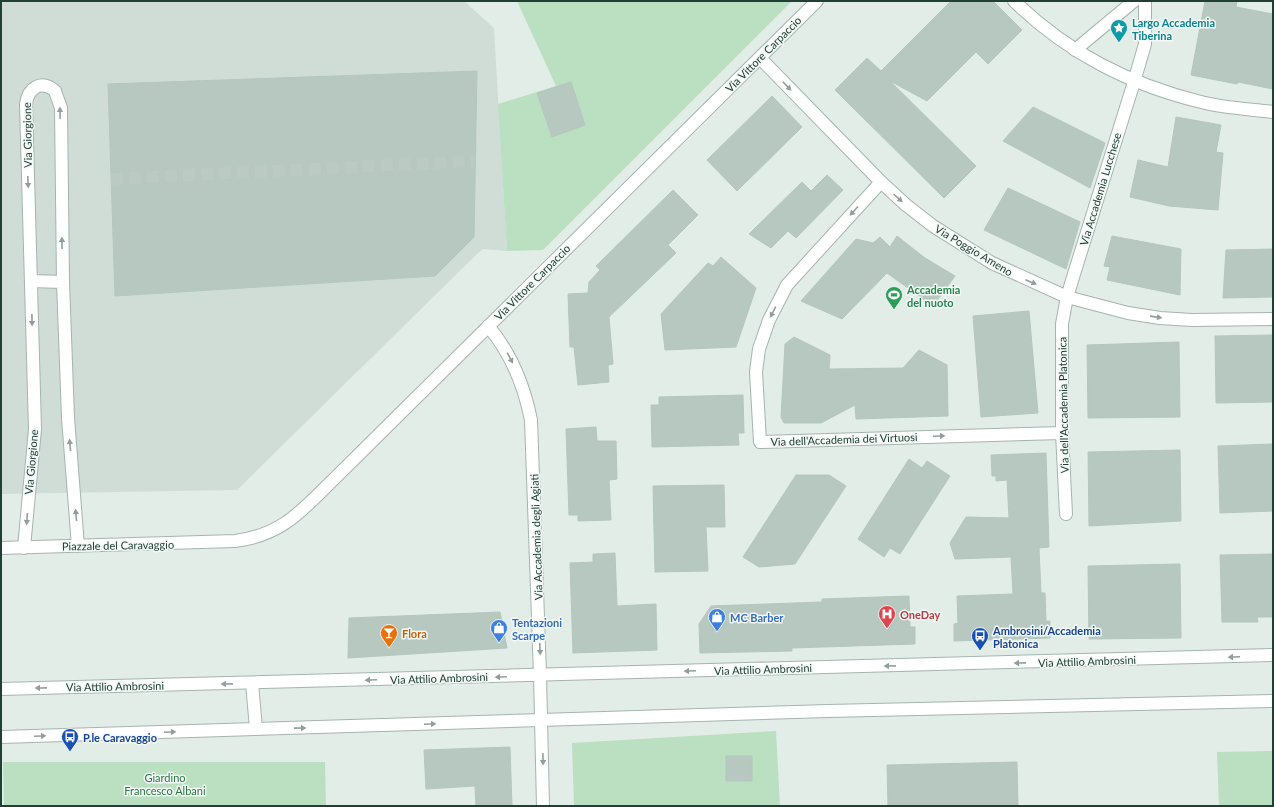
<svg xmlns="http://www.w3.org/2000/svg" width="1274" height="807" font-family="Lato,sans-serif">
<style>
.built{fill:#d0ddd6}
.green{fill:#badfc1}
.building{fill:#b7c8c0;stroke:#b4c7be}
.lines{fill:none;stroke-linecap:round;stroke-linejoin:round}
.pedestrian-tunnel{stroke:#bbcac3;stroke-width:12;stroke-dasharray:12 6;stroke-linecap:butt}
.pedestrian-casing{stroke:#a4b5ae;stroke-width:14}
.minor-casing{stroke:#a4b5ae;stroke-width:14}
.tertiary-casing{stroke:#a4b5ae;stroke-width:14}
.pedestrian{stroke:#fff;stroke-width:12}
.minor{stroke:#fff;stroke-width:12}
.tertiary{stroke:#fff;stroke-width:12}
.oneway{fill:#909f9a}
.labels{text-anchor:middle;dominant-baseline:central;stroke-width:3;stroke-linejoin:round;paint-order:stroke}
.culture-label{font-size:11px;font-weight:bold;fill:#0d838f;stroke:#f3f9f6;text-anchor:start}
.street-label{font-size:11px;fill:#213f35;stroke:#f3f9f6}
.leisure-label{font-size:11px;font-weight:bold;fill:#27864d;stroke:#f3f9f6;text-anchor:start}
.health-label{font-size:11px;font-weight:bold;fill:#be3a42;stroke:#f3f9f6;text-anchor:start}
.shop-label{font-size:11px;font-weight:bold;fill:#366cbe;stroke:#f3f9f6;text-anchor:start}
.transit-label{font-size:11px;font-weight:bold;fill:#164399;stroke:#f3f9f6;text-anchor:start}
.food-label{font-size:11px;font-weight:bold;fill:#c56008;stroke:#f3f9f6;text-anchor:start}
.park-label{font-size:11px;fill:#297841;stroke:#f3f9f6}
</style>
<rect width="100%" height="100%" fill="#e2ede7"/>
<path class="built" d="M1,1H464L494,28L507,251L483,249L476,255L237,490L1,494Z"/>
<path class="green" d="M517,1H792L543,250L507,251L498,104L556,86Z
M776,731L780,806H574L572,743Z
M1273,751V806H1219L1217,752Z
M3,762H325L326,806H4Z"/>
<path class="building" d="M951,1H993L1022,30L988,64L976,52L927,101L890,81L976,166L944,198L835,90L867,58L881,71Z
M1205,1H1237L1236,7L1273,14V89L1238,82L1237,84L1191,75Z
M477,71L474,237L435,276L115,296L108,84Z
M571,82L585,125L552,137L537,93Z
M772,96L802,127L737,191L707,160Z
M1033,107L1105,143L1090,188L1003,141Z
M1176,117L1221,125L1216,152L1223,153L1218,210L1169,206L1130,197L1138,160L1168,167Z
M827,175L843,190L796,238L788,231L771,248L749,234L802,182L811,191Z
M1008,188L1080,222L1066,269L984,230Z
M673,190L698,215L668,245L676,253L609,317L613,364L608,365L609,382L578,385L574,347H570L568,294L588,293L589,282L600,270L596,266Z
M897,236L925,258L955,276L933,306L887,273L842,319L801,301L856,239L873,243L880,237L890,247Z
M1112,236L1181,249L1180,295L1107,280L1110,267L1104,266Z
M1273,249V297L1223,298L1226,250Z
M721,257L756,288L736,347L665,350L661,314L708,263L713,266Z
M1029,311L1038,413L981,417L973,316Z
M1273,335V402L1216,403L1215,336Z
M794,337L830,355L829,369L903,368L919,350L947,365L948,416L856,419L855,405L821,423H784L781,417L785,344Z
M1179,342L1180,417L1088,418L1087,345Z
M743,395L744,433H738L739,445L652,447L651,405H659V397Z
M596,427L597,441H616L617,479L609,480L611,520L578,521V515H569L566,429Z
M1273,444V511L1220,513L1218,446Z
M1180,450L1181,521L1089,526L1088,452Z
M1046,453L1049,547L1039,548L1041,593H1045L1046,621H1050V638L954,641V624L958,623L957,596L1013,594L1011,557L955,559L950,543L966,517L1009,518L1007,480L996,481V476H992L991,455Z
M909,459L922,468L927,461L950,476L900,554L890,548L884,557L858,539Z
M796,475H829L846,486L795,564L759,567L743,557Z
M724,485L725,527H706L708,571L655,572L653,486Z
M615,553L617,606L656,604L657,650L573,653L570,563L593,562V554Z
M1273,554V617H1257L1258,622H1222L1220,555Z
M1180,564L1181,638L1089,639L1088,566Z
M909,596L910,627H915V644L792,648V651L700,653L699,624L711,606L822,602V599Z
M500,612L507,648L348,658L349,618Z
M510,747L512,806H476L475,786L426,789L424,750Z
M726,756H752V781H726Z
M1017,762L1018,806H888L887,765Z"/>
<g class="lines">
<path class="pedestrian-tunnel" d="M111,179L475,161"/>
<defs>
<path id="pedestrian" d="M1075,50L1134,1
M1134,82L1145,44V1"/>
<path id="minor" d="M1014,1C1068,53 1128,84 1201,102C1224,108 1249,109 1273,112
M760,58L881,182L906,205L933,226L992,263L1067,297L1128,313L1160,318L1192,320L1273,319
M881,182L787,285L769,320L759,349L756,372L760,442L1062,433
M31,281L63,282
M488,326C511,353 524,385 531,420L540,675
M1066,514L1062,433V324L1067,297L1074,274L1134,82
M1,548L235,541C283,535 302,510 334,479L817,1
M24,548L35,429L26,104C28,88 41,79 55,91L61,108L63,282L68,418L78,546
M252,683L256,729"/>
<path id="tertiary" d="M540,675L543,806
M1,689L1273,655
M1,737L828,711L1273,701"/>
</defs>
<use href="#pedestrian" class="pedestrian-casing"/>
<use href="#minor" class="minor-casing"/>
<use href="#tertiary" class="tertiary-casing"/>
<use href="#pedestrian" class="pedestrian"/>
<use href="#minor" class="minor"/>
<use href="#tertiary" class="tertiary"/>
</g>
<defs><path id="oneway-solid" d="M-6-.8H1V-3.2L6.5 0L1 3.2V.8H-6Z"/></defs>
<g class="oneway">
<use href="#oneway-solid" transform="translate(787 86) rotate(46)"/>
<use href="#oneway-solid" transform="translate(60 113) rotate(-91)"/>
<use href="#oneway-solid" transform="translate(28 182) rotate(88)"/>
<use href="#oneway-solid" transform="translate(898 198) rotate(42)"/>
<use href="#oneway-solid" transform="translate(854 211) rotate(132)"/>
<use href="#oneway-solid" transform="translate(62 243) rotate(-91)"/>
<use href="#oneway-solid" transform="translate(1031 282) rotate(23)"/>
<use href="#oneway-solid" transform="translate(773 312) rotate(118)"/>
<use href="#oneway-solid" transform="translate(1156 317) rotate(8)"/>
<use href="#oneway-solid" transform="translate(32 320) rotate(89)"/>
<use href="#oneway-solid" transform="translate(510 358) rotate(62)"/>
<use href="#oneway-solid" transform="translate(939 436) rotate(-2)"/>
<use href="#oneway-solid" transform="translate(70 445) rotate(-95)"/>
<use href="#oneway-solid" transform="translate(76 515) rotate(-95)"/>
<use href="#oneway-solid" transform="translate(27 519) rotate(94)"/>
<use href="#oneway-solid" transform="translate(540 649) rotate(88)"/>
<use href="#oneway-solid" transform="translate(1234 657) rotate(178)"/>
<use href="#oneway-solid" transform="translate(1020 663) rotate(179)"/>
<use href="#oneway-solid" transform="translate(890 666) rotate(179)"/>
<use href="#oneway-solid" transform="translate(690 671) rotate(178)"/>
<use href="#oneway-solid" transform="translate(501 677) rotate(178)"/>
<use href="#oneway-solid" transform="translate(371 680) rotate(178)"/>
<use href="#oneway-solid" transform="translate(227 684) rotate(179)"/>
<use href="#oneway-solid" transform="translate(41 688) rotate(179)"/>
<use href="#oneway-solid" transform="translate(430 724) rotate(-2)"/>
<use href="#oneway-solid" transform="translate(300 728) rotate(-1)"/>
<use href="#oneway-solid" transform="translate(170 732) rotate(-2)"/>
<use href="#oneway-solid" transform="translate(40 736) rotate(-2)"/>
<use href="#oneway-solid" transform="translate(543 759) rotate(89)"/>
</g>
<defs>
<symbol id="sight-pin" viewBox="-11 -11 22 30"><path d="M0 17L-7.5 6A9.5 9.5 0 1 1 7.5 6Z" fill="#0f9aa8" stroke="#f3f9f6"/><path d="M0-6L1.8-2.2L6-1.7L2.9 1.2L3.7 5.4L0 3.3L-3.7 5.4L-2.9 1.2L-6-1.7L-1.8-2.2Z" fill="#fff"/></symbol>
<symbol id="stadium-pin" viewBox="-11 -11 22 30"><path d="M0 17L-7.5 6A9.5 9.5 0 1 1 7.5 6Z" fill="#2e9e5b" stroke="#f3f9f6"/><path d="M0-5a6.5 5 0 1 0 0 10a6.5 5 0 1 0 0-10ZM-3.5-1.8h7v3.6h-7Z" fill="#fff"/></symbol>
<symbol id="hospital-pin" viewBox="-11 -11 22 30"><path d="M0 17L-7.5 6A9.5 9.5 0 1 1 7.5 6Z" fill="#e0444e" stroke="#f3f9f6"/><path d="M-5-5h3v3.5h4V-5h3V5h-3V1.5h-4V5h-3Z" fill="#fff"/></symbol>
<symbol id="shop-pin" viewBox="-11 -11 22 30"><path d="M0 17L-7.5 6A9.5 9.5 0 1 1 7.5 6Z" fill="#3f7fe0" stroke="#f3f9f6"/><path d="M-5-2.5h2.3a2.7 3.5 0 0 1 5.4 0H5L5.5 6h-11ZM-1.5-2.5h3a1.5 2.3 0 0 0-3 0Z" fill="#fff"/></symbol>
<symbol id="bar-pin" viewBox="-11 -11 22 30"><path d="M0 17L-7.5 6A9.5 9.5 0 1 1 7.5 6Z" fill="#e8710a" stroke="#f3f9f6"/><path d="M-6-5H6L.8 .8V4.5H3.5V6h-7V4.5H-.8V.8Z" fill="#fff"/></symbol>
<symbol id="bus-pin" viewBox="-11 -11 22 30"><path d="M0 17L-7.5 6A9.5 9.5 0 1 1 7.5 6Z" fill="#1a4fb4" stroke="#f3f9f6"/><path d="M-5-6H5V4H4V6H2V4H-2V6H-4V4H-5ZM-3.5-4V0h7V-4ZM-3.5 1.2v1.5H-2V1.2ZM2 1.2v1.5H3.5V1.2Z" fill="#fff"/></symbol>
</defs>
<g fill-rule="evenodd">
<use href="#sight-pin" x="1109" y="18" width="20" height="27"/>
<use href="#stadium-pin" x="884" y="285" width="20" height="27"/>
<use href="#hospital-pin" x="877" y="604" width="20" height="27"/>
<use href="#shop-pin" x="707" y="607" width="20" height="27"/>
<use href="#shop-pin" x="489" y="618" width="20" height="27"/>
<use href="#bar-pin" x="379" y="623" width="20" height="27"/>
<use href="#bus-pin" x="970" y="626" width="20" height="27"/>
<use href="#bus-pin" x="60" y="727" width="20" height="27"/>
</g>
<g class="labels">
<g class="culture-label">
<text x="1132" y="22">Largo Accademia<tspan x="1132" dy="13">Tiberina</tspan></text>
</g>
<g class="street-label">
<text transform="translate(763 54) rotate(-45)">Via Vittore Carpaccio</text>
<text transform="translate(27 135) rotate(-91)">Via Giorgione</text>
<text transform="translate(1100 189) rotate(-73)">Via Accademia Lucchese</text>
<text transform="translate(974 250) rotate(31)">Via Poggio Ameno</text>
<text transform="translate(532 282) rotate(-45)">Via Vittore Carpaccio</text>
<text transform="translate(1063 405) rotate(-91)">Via dell'Accademia Platonica</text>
<text transform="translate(844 439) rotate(-2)">Via dell'Accademia dei Virtuosi</text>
<text transform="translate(31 462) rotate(-85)">Via Giorgione</text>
<text transform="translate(536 537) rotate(-92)">Via Accademia degli Agiati</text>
<text transform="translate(118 545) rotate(-1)">Piazzale del Caravaggio</text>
<text transform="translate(1087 661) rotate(-2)">Via Attilio Ambrosini</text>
<text transform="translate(763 669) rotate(-2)">Via Attilio Ambrosini</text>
<text transform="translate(439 678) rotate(-2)">Via Attilio Ambrosini</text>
<text transform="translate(115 686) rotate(-1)">Via Attilio Ambrosini</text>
</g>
<g class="leisure-label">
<text x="907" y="289">Accademia<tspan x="907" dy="13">del nuoto</tspan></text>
</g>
<g class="health-label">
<text x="900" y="614">OneDay</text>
</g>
<g class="shop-label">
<text x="730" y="617">MC Barber</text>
<text x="512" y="622">Tentazioni<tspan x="512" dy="13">Scarpe</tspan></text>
</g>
<g class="transit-label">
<text x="993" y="630">Ambrosini/Accademia<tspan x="993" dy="13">Platonica</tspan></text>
<text x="83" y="737">P.le Caravaggio</text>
</g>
<g class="food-label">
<text x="402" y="633">Flora</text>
</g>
<g class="park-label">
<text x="165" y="777">Giardino<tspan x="165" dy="13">Francesco Albani</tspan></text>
</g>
</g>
<rect width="1274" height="807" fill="none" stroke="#213f35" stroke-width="4"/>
</svg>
